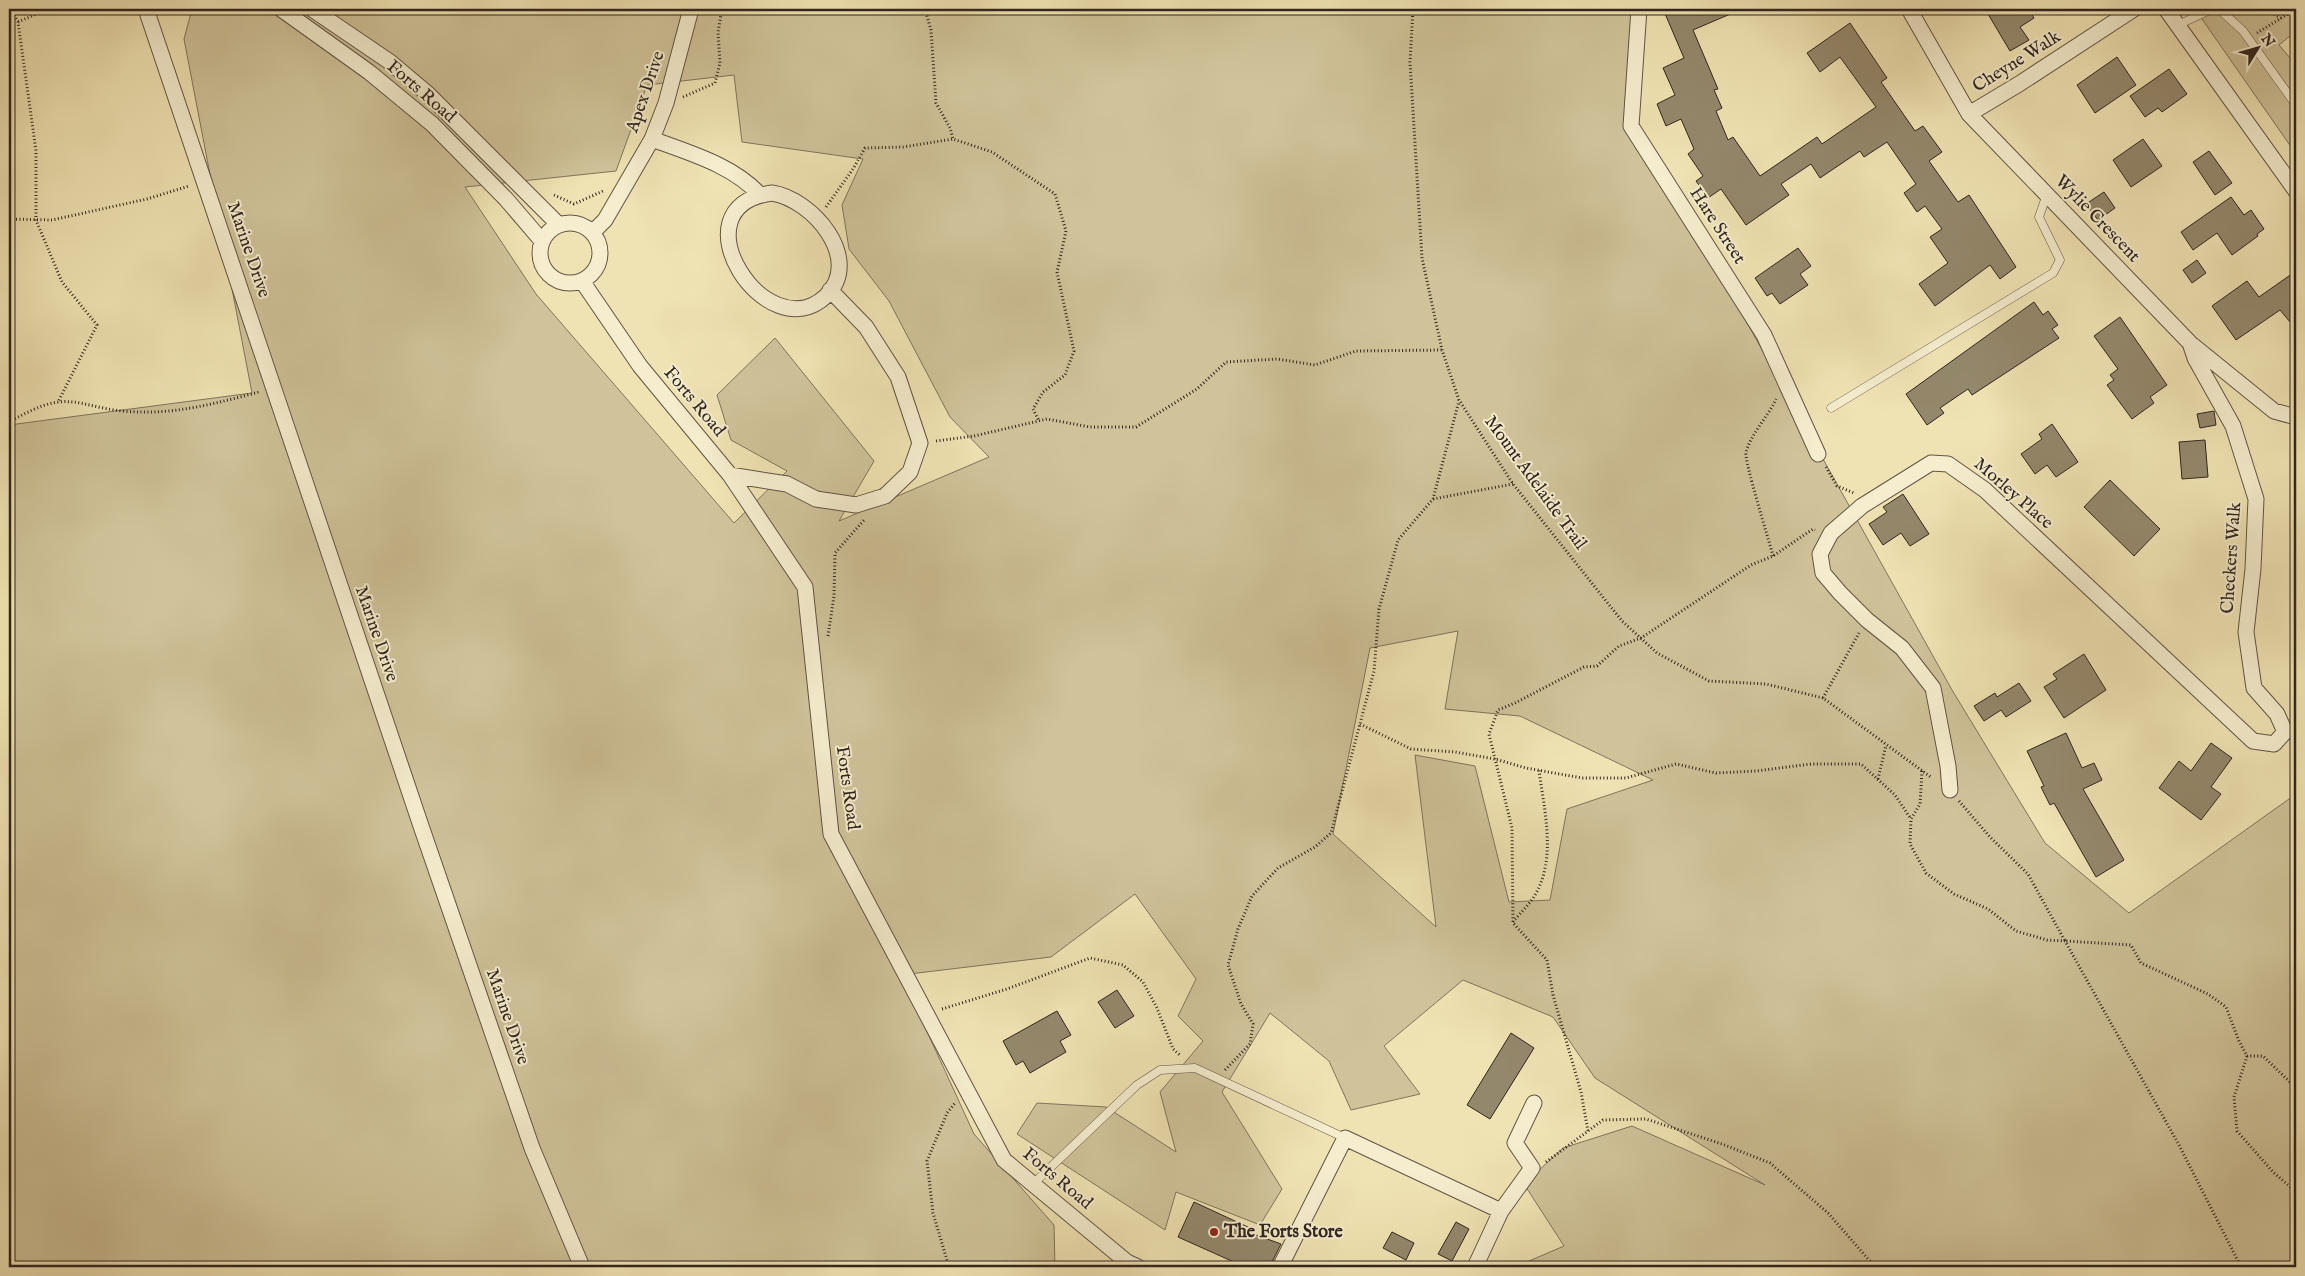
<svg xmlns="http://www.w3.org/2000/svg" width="2305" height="1276" font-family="'IM FELL English',serif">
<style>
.green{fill:#d0c39a;stroke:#80745d;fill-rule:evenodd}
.building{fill:#94886c;stroke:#312520}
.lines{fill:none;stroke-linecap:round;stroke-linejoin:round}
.lane-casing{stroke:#615445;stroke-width:9}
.street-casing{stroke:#615445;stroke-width:17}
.path{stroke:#312520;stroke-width:3;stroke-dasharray:1 2.5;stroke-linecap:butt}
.lane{stroke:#f5edce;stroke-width:8}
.street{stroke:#f5edce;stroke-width:15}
.poi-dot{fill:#8f2418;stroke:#f5edce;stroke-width:2}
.labels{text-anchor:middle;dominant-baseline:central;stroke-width:4;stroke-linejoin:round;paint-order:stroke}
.street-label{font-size:18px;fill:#312520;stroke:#f5edce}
.poi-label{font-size:18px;font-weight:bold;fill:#312520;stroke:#f5edce;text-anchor:start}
</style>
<rect width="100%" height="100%" fill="#f0e3b3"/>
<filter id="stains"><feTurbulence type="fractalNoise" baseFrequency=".004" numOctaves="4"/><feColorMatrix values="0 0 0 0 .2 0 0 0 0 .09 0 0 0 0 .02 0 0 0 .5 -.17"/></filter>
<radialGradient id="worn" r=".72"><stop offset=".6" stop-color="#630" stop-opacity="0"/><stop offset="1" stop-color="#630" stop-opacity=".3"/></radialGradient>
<path class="green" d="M192,9H1639L1631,115L1952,690L2045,843L2129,913L2296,794V1267H1515L1564,1246L1524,1184L1563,1148L1632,1126L1765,1185L1595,1078L1553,1017L1463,980L1384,1046L1420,1094L1351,1110L1329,1061L1270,1013L1222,1092L1282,1189L1260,1225L1176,1192L1165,1230L1017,1134L1037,1103L1106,1107L1176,1152L1160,1092L1203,1041L1178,1016L1196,979L1135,894L1051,957L901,975L974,1134L1054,1225L1055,1267H9V425L252,393L184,39ZM734,75L742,142L863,159L842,205L849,249L889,301L950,417L989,457L839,521L874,461L775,338L717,395L731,440L787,471L734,523L536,294L465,187L616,171L647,85ZM1458,631L1445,709L1520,716L1653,780L1567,809L1550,900L1509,902L1475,766L1415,755L1436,927L1333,834L1370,648Z
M2195,9H2296V31L2279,45L2296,65V154Z"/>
<path class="building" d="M1663,9H1742L1693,30L1718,89L1714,90L1722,108L1716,111L1728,140L1733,137L1760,176L1817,137L1822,144L1876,107L1840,57L1820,72L1807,53L1850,23L1887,78L1881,82L1915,131L1923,126L1942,152L1929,161L1958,202L1969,195L2016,267L2000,279L1990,265L1935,306L1919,284L1948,263L1930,237L1942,229L1925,206L1917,212L1904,193L1916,184L1887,142L1864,157L1860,151L1820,178L1811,164L1781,184L1789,195L1746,225L1721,189L1708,198L1696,181L1703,176L1688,154L1694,149L1681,119L1666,126L1657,104L1675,95L1663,68L1684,58Z
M1985,9H2029L2034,18L2020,27L2029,40L2010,51Z
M2117,57L2136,85L2095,113L2077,85Z
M2169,69L2187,94L2162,112L2158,108L2145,117L2130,96Z
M2143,139L2162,166L2131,187L2113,160Z
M2209,151L2232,183L2215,195L2193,162Z
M2104,192L2115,208L2098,220L2086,204Z
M2231,197L2244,215L2251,210L2264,229L2257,234L2258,236L2232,255L2217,233L2193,250L2181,232Z
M1798,248L1811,266L1800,274L1808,285L1780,304L1772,293L1767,296L1755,278Z
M2197,260L2206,273L2192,283L2183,270Z
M2296,271V329L2280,310L2236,340L2212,306L2247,281L2259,297Z
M2034,302L2043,315L2048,311L2058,325L2052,329L2059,338L1972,395L1968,389L1940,408L1944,413L1927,425L1906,394Z
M2120,317L2167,385L2150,397L2154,403L2132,419L2107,385L2114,380L2110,375L2118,369L2094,336Z
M2214,411L2216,425L2200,428L2197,414Z
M2052,424L2078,462L2056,477L2047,465L2035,474L2021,454L2042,439L2039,434Z
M2205,440L2208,477L2182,479L2179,442Z
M2110,480L2160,529L2134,556L2084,507Z
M1903,494L1929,534L1910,546L1901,533L1883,545L1869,524L1887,512L1883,507Z
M2084,654L2106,690L2064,718L2044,687L2057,679L2053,674Z
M2019,683L2031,701L2006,717L2001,710L1984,721L1974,706L1995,693L1997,697Z
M2066,733L2082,768L2094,763L2102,780L2083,789L2124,860L2096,877L2054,803L2050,805L2041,787L2044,786L2027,751Z
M2211,743L2232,758L2211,787L2221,794L2201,820L2159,788L2179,761L2191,771Z
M1117,990L1134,1016L1115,1028L1098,1002Z
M1057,1011L1071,1035L1060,1041L1066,1052L1030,1073L1023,1061L1016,1065L1003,1041Z
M1511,1033L1534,1048L1490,1119L1467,1105Z
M1194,1202L1250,1228L1248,1232L1281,1244L1272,1262L1270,1261L1267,1267H1245L1178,1237Z
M1456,1222L1469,1229L1452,1261L1438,1254Z
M1392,1232L1414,1243L1406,1260L1383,1248Z"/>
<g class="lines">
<defs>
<path id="lane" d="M2219,9L2243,31L2296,105
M2178,25L2212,9
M1831,408L2053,273L2060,260L2039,217L2047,194
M1033,1184L1137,1085L1160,1070L1195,1068L1345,1138"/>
<path id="street" d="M146,9L421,826L532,1148L582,1267
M281,9L369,72L432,124L506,199L542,241
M312,9L390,62L428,94L559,225
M1639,9L1631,126L1764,335L1818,454
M1909,9L1969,114L2190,343L2274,411L2296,417
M2166,9L2296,191
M1969,114L2019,84L2134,9
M652,139C689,153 733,165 760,195
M772,193C812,199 864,259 826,296C767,352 672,206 772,193Z
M540 253a30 30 0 1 1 60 0a30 30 0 1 1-60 0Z
M593,232L605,220L652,139L666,103L691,9
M582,281L640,366L730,475L805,587L831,834L1004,1160L1127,1262L1138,1267
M730,475L787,484L816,499L856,505L885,496L910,472L920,443L898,377L866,327L830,290
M1950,790L1948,766L1933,688L1902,648L1867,620L1840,593L1823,573L1820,554L1831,533L1862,506L1931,463L1948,464L1985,490L2253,741L2274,744L2285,732L2277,714L2254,688L2246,632L2253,569L2256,499L2233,426L2195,358L2190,343
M1501,1211L1532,1168L1515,1143L1534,1103
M1280,1267L1345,1138L1501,1211L1475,1267"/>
</defs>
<use href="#lane" class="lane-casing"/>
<use href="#street" class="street-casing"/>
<path class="path" d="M11,9L18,22L36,151V220L62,282L97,325L58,402
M925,9L931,30L936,103L950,128L953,139L992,152L1055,194L1066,231L1057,272L1074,351L1065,375L1043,392L1033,409L1039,421
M1413,9L1410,62L1422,258L1442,350L1459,400L1513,484L1622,621L1657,653L1709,681L1766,684L1823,698L1932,778
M2265,9L2281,18
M18,22L48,9
M2257,33L2296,9
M683,97L715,83L720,63L718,32L722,9
M554,195L574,204L603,191
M826,207L853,169L865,148L903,147L953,139
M9,219L52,220L147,199L189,186
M9,422C24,414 41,404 59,402C76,400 91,406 108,409C119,411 131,412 142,412C181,413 221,402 259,392
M936,441L974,436L1047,419L1090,427H1136L1197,389L1226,362L1277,359L1315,365L1356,351L1442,350
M1826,467L1837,486L1854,493
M1433,499L1513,484
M1773,556C1769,540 1744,461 1746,452C1752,432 1768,417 1776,399
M828,636L834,596L835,553L865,519
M1823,698L1859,633
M1360,724L1411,749L1455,752L1495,759L1526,768L1582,778H1626L1676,764L1716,773L1756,771L1811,764H1861L1895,795L1911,819
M1922,771L1920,804L1911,819L1910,844L1926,873L1954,894L1988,909L2016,931L2047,940L2065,941L2179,1145L2241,1267
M1878,779L1886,745
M1959,801L1990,837L2028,874L2065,941L2131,945L2141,963L2208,994L2226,1007L2239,1041L2247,1056H2263L2296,1088
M1513,922C1520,913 1529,905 1535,895C1557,858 1544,810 1539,770
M942,1009L1007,989L1090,958L1123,965L1143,982L1157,1008L1173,1049L1181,1056
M2247,1056L2234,1097L2237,1131L2273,1172L2296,1192
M1225,1070L1250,1044L1253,1024L1241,1004L1228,965L1238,929L1252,896L1278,868L1315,847L1331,833L1374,671L1379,609L1398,540L1433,499L1459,401
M1588,1131L1581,1092L1553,995L1547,960L1513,923L1512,828L1489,734L1498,710L1515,703L1584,667L1597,666L1619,646L1641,638L1751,565L1773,556L1813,529L1815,530
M1546,1162L1603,1120L1646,1119L1722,1144L1770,1163L1828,1213L1875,1267
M949,1267L933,1213L927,1161L947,1113L955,1103"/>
<use href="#lane" class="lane"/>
<use href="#street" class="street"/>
</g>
<circle class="poi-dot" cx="1214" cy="1232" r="5"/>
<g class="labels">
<g class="street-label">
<text transform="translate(2017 62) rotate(-32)">Cheyne Walk</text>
<text transform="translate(421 92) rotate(41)">Forts Road</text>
<text transform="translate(646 92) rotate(-71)">Apex Drive</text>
<text transform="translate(2097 219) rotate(46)">Wylie Crescent</text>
<text transform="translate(1717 226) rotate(57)">Hare Street</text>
<text transform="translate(248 250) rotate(71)">Marine Drive</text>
<text transform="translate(694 402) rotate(50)">Forts Road</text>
<text transform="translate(1535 483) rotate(54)">Mount Adelaide Trail</text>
<text transform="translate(2013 494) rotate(41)">Morley Place</text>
<text transform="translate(2232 558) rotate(-86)">Checkers Walk</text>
<text transform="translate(376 634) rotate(71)">Marine Drive</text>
<text transform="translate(847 788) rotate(82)">Forts Road</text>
<text transform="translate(507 1017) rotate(71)">Marine Drive</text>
<text transform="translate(1057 1179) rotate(40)">Forts Road</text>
</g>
<g class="poi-label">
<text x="1224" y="1232">The Forts Store</text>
</g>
</g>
<rect width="2305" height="1276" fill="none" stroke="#f0e3b3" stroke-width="30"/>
<rect x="10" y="10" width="2285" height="1256" fill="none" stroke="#312520" stroke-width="2.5"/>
<rect x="15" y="15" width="2275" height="1246" fill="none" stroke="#312520"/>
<g transform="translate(2258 48) rotate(53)" stroke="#f5edce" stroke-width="4" paint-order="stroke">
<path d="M0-4L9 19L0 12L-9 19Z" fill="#312520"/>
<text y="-8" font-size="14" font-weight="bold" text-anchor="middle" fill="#312520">N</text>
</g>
<rect width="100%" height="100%" filter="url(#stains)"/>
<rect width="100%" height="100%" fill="url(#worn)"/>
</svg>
